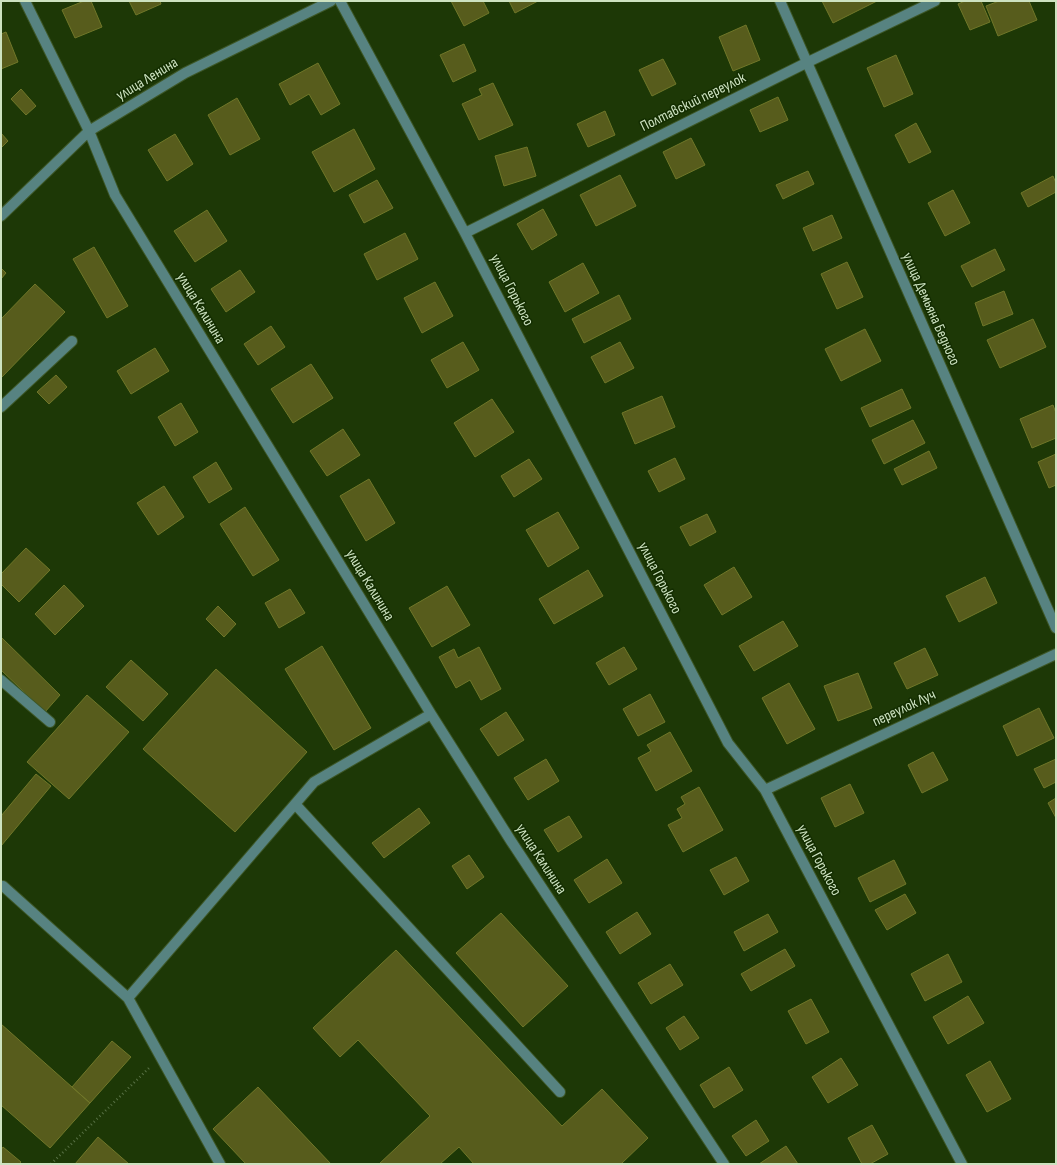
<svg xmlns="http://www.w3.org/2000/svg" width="1057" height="1165" font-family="'Sofia Sans Condensed',sans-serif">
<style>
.building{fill:#575c1c;stroke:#707729}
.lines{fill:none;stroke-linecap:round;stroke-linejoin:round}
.minor-casing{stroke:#3d5727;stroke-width:12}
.path{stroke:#587145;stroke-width:2.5;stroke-dasharray:1 3;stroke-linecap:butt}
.minor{stroke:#578381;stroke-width:10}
.labels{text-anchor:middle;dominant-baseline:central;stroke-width:3;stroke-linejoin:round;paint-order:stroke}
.street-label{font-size:15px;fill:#cde2c0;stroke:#132d00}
</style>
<rect width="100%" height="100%" fill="#1d3806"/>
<path class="building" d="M84,1H91L102,27L75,38L62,10Z
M129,1H160L161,4L136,15Z
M451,1H483L489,13L464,26Z
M509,1H538L515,13Z
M822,1H877L833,23Z
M965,1H981L990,22L970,30L958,4Z
M999,1H1029L1037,20L998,36L986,6Z
M746,25L760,60L733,71L719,37Z
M6,32L18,62L1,69V34Z
M464,44L476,71L453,82L440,55Z
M896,55L913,94L884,107L867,68Z
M663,59L676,84L652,96L639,70Z
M318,63L340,104L321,115L309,94L290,105L279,84Z
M493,83L513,125L479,140L462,104L482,95L479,89Z
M21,89L36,106L26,115L11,99Z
M778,97L788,120L760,132L750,110Z
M237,98L260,139L230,155L208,115Z
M605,111L615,135L588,147L577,124Z
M916,123L931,152L909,163L895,135Z
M354,129L375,169L334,192L312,152Z
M1,133L8,141L1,148Z
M175,134L193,164L167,181L148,150Z
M691,138L705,165L676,179L663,152Z
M527,147L536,176L504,186L495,156Z
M808,171L814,184L783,199L776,185Z
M620,175L636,206L596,226L580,195Z
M1053,176L1056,183V192L1028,207L1021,193Z
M377,180L393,208L364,223L349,195Z
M953,190L970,223L945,236L928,203Z
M543,209L557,235L532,250L517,224Z
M207,210L227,241L195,262L174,231Z
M832,215L842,238L813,251L803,228Z
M405,233L418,259L377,280L364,254Z
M94,247L128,306L107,318L73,259Z
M995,249L1005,270L972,287L961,266Z
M847,262L863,297L837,309L821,274Z
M583,263L599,293L565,312L549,282Z
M1,268L6,273L1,279Z
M240,270L255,292L226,312L211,289Z
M435,282L453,316L422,333L404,298Z
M35,284L65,312L1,378V319Z
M1004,291L1013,314L983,326L975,303Z
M619,295L631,319L584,343L572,319Z
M1033,319L1046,347L1000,368L987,340Z
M271,326L285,347L258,365L244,344Z
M865,329L881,361L841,381L825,349Z
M463,342L479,370L447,388L431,360Z
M620,342L634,368L605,383L591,357Z
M155,348L169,371L131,394L117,371Z
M311,364L333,398L293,423L271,389Z
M56,375L67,387L49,404L37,392Z
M902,389L911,408L870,427L861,408Z
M662,396L675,427L635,444L622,413Z
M492,399L514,432L475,457L454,423Z
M181,403L198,432L175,446L158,417Z
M1053,405L1056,413V438L1032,448L1020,419Z
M913,420L925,443L884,464L872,440Z
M343,429L360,455L327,476L310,451Z
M929,451L937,468L902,485L894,469Z
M1056,454V485L1049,488L1038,462Z
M675,458L685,479L659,492L648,471Z
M529,459L542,479L514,497L501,476Z
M216,462L232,489L209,503L193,477Z
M369,479L395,523L366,541L340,496Z
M164,486L184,517L158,535L137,503Z
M245,507L279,560L253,576L220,524Z
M558,512L579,548L548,567L526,530Z
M707,514L716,532L690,546L680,527Z
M26,548L50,570L19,602L1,584V574Z
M734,567L752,597L722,615L704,585Z
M588,570L603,596L554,624L539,599Z
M985,577L997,603L959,622L946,596Z
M64,585L84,606L55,635L35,614Z
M447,586L470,625L432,647L409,608Z
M290,589L305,613L279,628L265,603Z
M218,606L236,624L224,637L206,619Z
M783,621L798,646L754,671L739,646Z
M1,637L60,695L45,712L1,670Z
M322,646L371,728L334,750L285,669Z
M479,647L501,689L481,700L470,680L456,688L439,657L454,649L458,658Z
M624,647L637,669L609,685L596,663Z
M925,648L938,675L907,689L894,663Z
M131,660L168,694L143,721L106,687Z
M216,669L307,752L235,832L143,749Z
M858,673L872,708L838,721L824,686Z
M789,683L815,729L787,744L762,698Z
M650,694L665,722L638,736L623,709Z
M87,695L129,732L69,799L27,762Z
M1039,708L1054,738L1017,756L1003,726Z
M506,712L524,740L498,756L480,729Z
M670,732L692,771L656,791L638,758L651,751L647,745Z
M933,752L948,780L922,793L908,765Z
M546,759L559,781L528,800L514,778Z
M1056,759V782L1044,788L1034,769Z
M36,774L51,786L1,846V816Z
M850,784L864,813L835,827L821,798Z
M699,787L723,830L683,852L668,825L682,818L677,809L685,804L681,797Z
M1056,798V818L1048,803Z
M419,808L430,823L384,858L372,843Z
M569,816L582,837L558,852L544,830Z
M469,855L484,877L467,889L452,866Z
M736,857L749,881L724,895L710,870Z
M607,859L622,883L589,903L574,880Z
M894,860L906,884L870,902L858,878Z
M905,894L916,913L887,930L875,910Z
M637,912L651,934L620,954L606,932Z
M501,913L568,986L523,1027L456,953Z
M768,914L778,932L744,951L734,932Z
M785,949L795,966L751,991L741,974Z
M396,950L562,1126L602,1089L648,1138L621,1164H474L459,1147L440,1164H379L430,1116L358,1040L340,1057L313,1028Z
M948,954L962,982L925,1001L911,974Z
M670,964L683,985L651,1004L638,983Z
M968,996L984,1023L948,1044L933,1017Z
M811,999L829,1032L806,1044L788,1011Z
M684,1016L699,1038L680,1050L666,1028Z
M1,1024L90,1103L50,1148L1,1105Z
M112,1041L131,1057L90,1103L72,1087Z
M841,1058L858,1085L828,1103L812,1077Z
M990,1061L1011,1099L987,1112L966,1075Z
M729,1067L743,1090L714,1108L700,1085Z
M258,1087L331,1164H246L213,1129Z
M756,1120L769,1141L746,1156L732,1136Z
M872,1125L888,1154L870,1164H862L848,1138Z
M98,1137L129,1164H75Z
M786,1146L798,1164H759Z
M3,1147L21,1162L19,1164H1V1150Z"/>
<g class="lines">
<defs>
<path id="minor" d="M25,1L89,131L115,195L431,714L511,841L724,1164
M340,1L465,233L728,743L765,790L962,1164
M780,1L1056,628
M1,216L89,131L185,73L331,1
M465,233L806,63L935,1
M1,407L72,341
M1,680L50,722
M765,790L1056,654
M295,804L560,1092
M3,886L128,998L220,1164
M128,998L314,782L431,714"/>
</defs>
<use href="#minor" class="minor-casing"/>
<path class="path" d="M51,1164L149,1068"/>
<use href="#minor" class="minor"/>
</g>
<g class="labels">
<g class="street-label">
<text transform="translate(147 79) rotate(-31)">улица Ленина</text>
<text transform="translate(693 102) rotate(-26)">Полтавский переулок</text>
<text transform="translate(512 290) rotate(63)">улица Горького</text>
<text transform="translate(201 308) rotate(59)">улица Калинина</text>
<text transform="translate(931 309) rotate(66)">улица Демьяна Бедного</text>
<text transform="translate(660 578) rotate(63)">улица Горького</text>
<text transform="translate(370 585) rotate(59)">улица Калинина</text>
<text transform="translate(904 708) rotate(-25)">переулок Луч</text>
<text transform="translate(541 859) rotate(57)">улица Калинина</text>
<text transform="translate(819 860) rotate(62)">улица Горького</text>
</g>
</g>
<rect width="1057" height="1165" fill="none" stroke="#cde2c0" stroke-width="4"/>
</svg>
